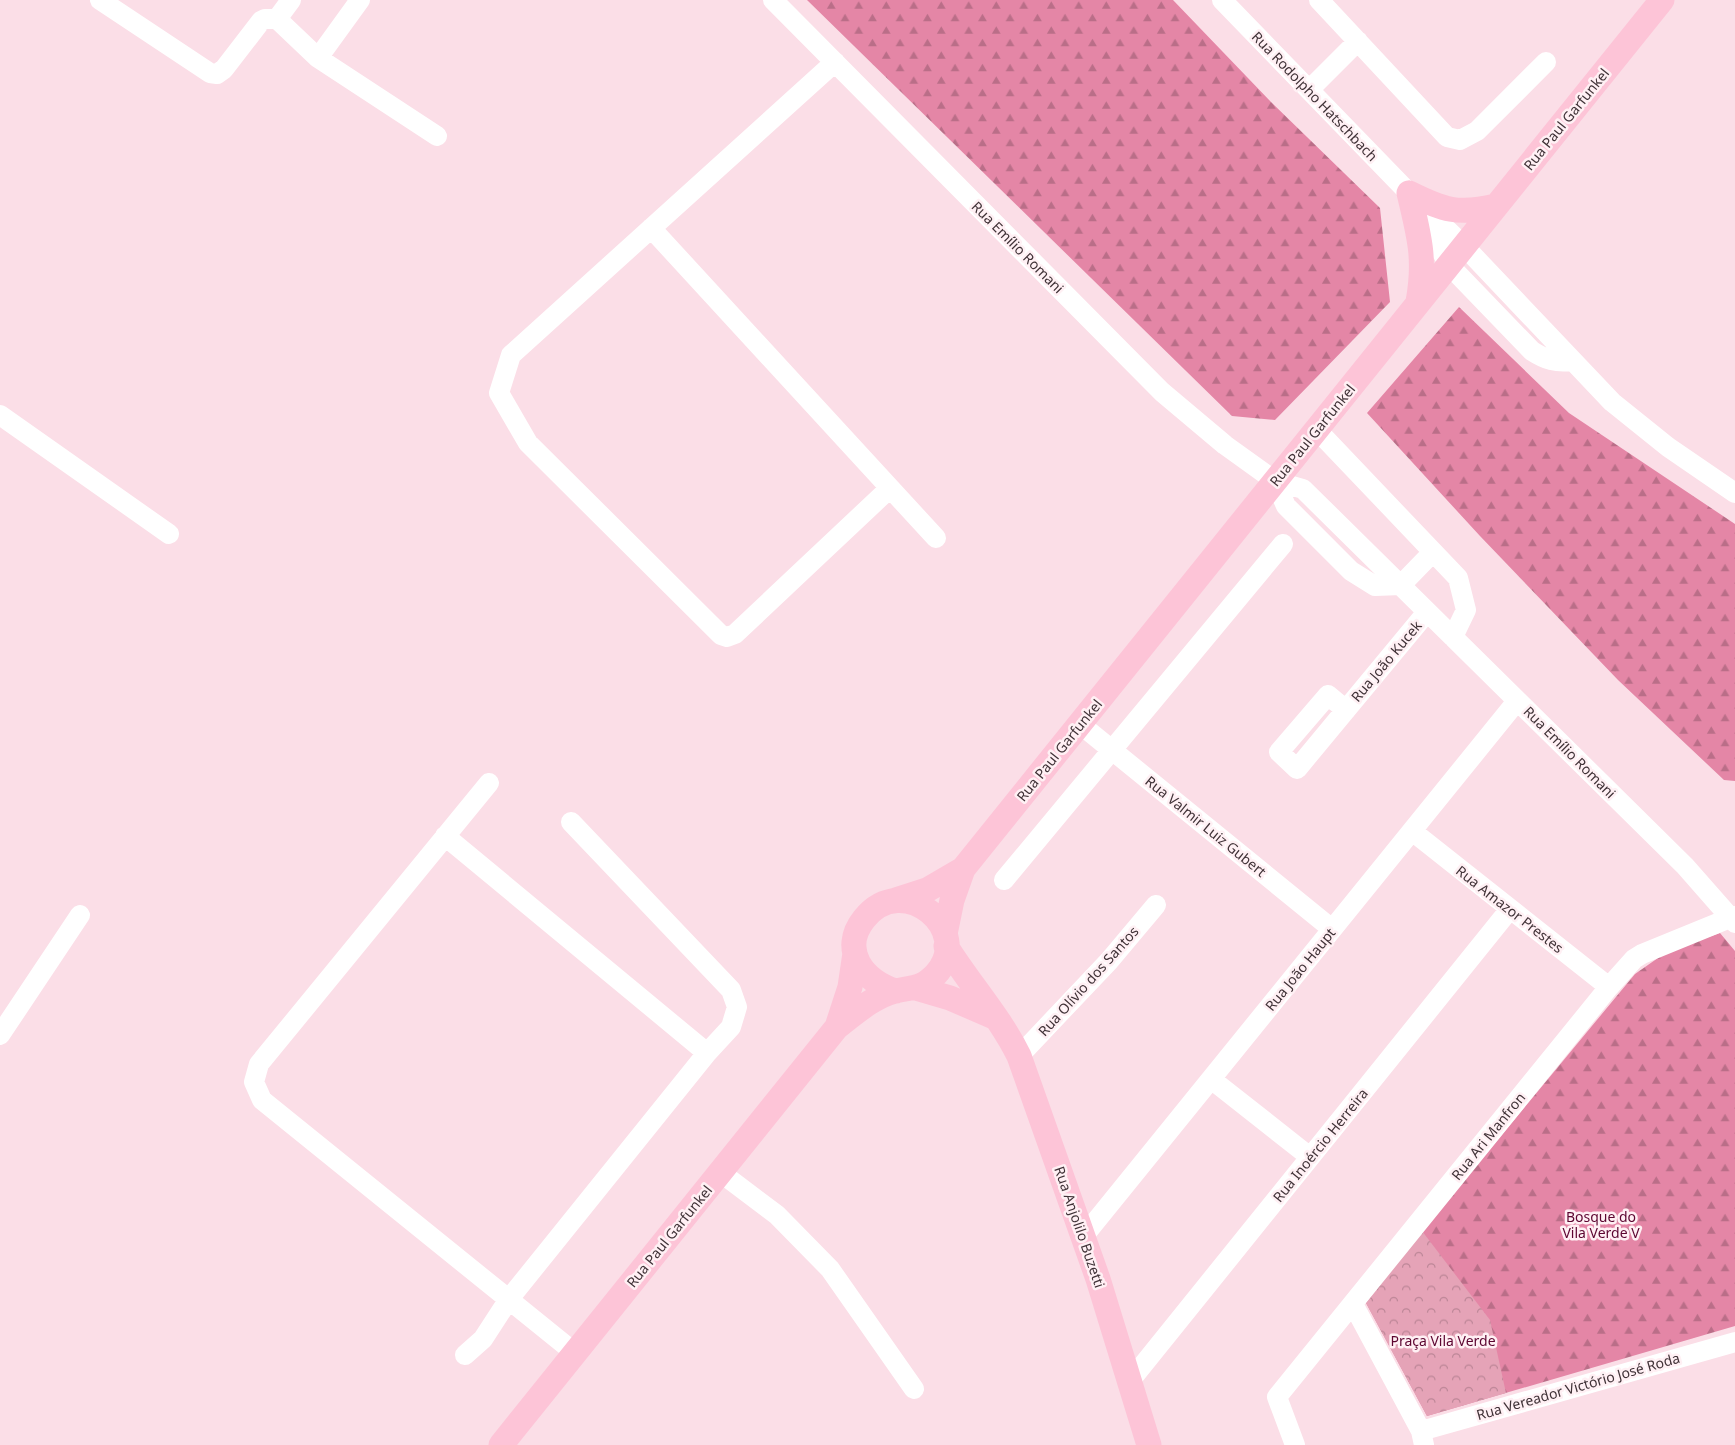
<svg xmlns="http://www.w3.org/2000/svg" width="1735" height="1445" font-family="'Noto Sans',sans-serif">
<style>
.forest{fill:url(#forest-firs)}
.park{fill:url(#park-crowns)}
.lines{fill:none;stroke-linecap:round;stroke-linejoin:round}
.minor{stroke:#fff;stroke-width:20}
.major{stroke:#fdc4d7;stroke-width:25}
.labels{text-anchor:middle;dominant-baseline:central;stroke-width:5;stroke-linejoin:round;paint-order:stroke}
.street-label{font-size:14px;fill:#403237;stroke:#fff0f4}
.park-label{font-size:14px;fill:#5c0530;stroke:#fff0f4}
</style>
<defs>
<pattern id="forest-firs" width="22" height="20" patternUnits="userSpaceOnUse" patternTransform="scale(1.25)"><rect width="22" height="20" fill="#e486a6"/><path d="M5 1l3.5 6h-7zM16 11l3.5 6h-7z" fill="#ba6e88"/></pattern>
<pattern id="park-crowns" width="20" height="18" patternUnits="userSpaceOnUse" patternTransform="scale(1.25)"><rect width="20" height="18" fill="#e5a3b7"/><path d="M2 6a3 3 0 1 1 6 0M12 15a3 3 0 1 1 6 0" fill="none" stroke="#bb8596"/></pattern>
</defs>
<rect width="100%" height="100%" fill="#fbdee7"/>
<path class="forest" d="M807,0H1173L1271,102L1380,208L1390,302L1275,420L1232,416Z
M1459,307L1569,413L1735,524V781L1724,780L1618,680L1480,536L1367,413Z
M1720,933L1735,951V1326L1427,1416L1366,1303L1422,1231L1635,974L1668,951Z"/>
<path class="park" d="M1422,1231L1490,1320L1506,1393L1427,1416L1366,1303Z"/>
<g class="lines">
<path class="minor" d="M100,0L210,73L217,74L224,69L261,21L265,19H277
M291,0L277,19L318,58
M360,0L318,58L437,136
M773,0L1162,392L1225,445L1275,481L1303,489L1685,866L1735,923
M1222,0L1409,193L1464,246L1612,402L1668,447L1735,493
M1319,0L1447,137L1460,140L1477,131L1546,62
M835,62L511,355L499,393L528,443L721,635L727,637L735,634L890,488
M1309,90L1358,41
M1418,210L1449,265L1532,351C1546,360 1556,363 1572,361
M651,228L936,538
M0,415L169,534
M1317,430L1458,578L1466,610L1453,637
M1275,481L1286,506L1351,571L1375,586L1401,585
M1401,585L1433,552
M1346,710L1328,695L1279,752L1297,769L1427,612
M1080,724L1332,929
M489,783L259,1064L254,1082L262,1100L575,1353
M571,822L731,990L737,1007L731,1027L707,1053
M1412,831L1609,987
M445,836L707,1053L509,1299L483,1339L465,1355
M1004,880L1283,544
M0,1035L80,915
M1019,1056L1109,961L1156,905
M1211,1079L1310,1157
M720,1172L777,1215L830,1269L914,1389
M1083,1237L1517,701
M1353,1304L1421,1431L1424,1445
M1130,1381L1510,909
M1421,1431L1735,1342
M1295,1445L1277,1397L1609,987L1634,959L1642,954L1735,916"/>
<path class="major" d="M1409,193C1419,236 1426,258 1418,302
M1409,193C1443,210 1458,215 1496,206
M896,900L927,890L963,869
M945,934L952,900L963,869L1662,0
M946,946C969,983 1000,1017 1019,1056L1098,1279L1149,1445
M916,988L950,998L994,1017
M837,1027L850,987L855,953
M501,1445L837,1027C854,1014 874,996 895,991C913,987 922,989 936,974C975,931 903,869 864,919C839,950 864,982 896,991"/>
</g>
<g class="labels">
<g class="street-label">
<text transform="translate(1315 96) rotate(46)">Rua Rodolpho Hatschbach</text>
<text transform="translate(1566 119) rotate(-51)">Rua Paul Garfunkel</text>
<text transform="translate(1018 247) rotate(45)">Rua Emílio Romani</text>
<text transform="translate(1312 435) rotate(-51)">Rua Paul Garfunkel</text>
<text transform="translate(1386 661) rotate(-50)">Rua João Kucek</text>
<text transform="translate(1059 750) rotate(-51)">Rua Paul Garfunkel</text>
<text transform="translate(1570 752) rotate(45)">Rua Emílio Romani</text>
<text transform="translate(1206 826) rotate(39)">Rua Valmir Luiz Gubert</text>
<text transform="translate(1510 909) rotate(38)">Rua Amazor Prestes</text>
<text transform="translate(1300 969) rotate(-51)">Rua João Haupt</text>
<text transform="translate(1088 981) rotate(-48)">Rua Olívio dos Santos</text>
<text transform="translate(1488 1136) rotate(-51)">Rua Ari Manfron</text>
<text transform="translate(1320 1145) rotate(-51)">Rua Inoércio Herreira</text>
<text transform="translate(1080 1227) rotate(71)">Rua Anjolilo Buzetti</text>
<text transform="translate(669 1236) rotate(-51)">Rua Paul Garfunkel</text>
<text transform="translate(1578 1386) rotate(-16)">Rua Vereador Victório José Roda</text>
</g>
<g class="park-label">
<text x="1601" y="1216">Bosque do<tspan x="1601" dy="16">Vila Verde V</tspan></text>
<text x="1443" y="1340">Praça Vila Verde</text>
</g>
</g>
</svg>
